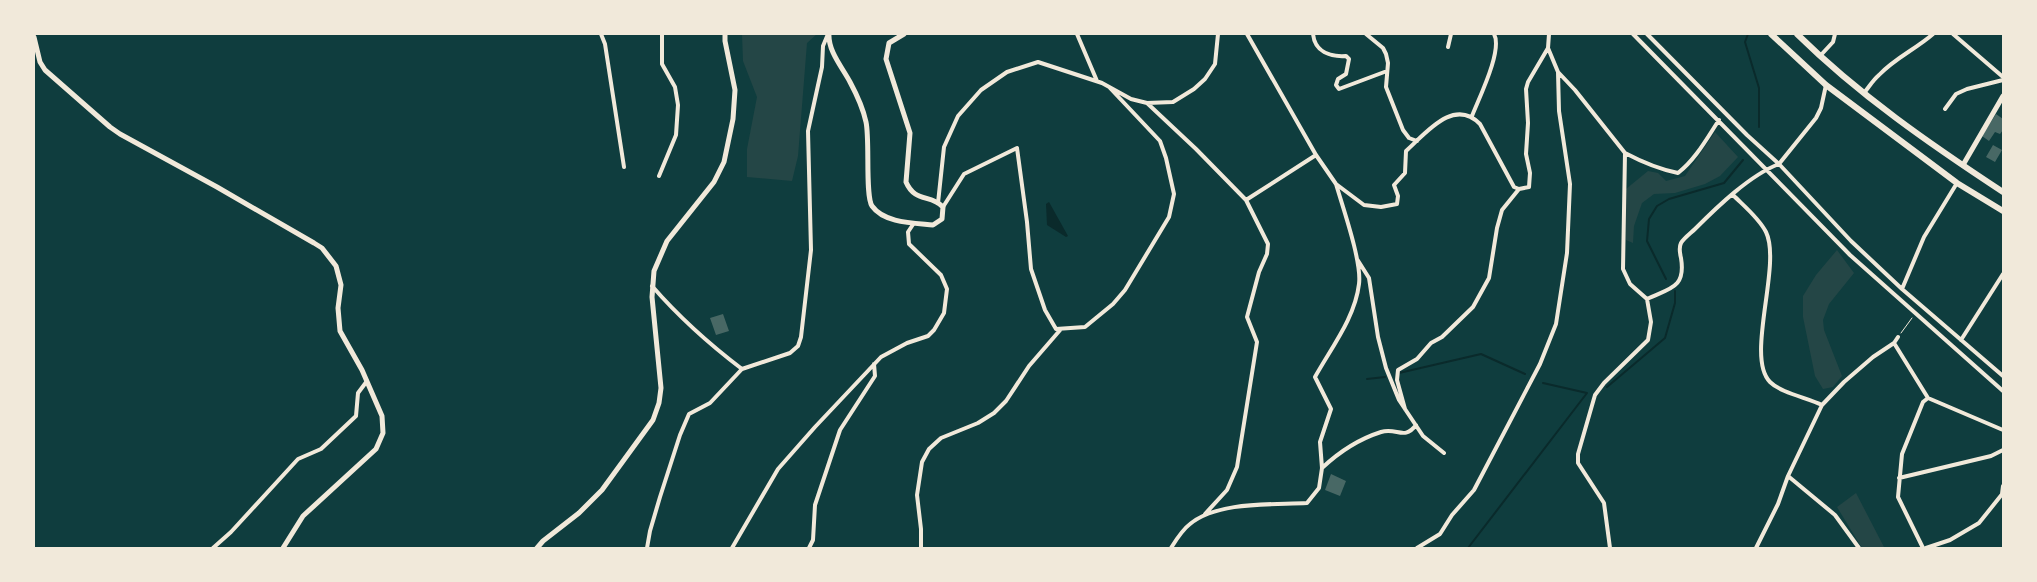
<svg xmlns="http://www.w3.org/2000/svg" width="2037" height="582" font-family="'Archivo Narrow',sans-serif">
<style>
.green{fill:#244646}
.water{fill:#0a2a2b}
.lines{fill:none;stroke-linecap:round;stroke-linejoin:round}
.stream{stroke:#0a2a2b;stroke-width:2}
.building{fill:#486865}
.path{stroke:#f1e9da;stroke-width:1}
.minor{stroke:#f1e9da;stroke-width:4}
.tertiary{stroke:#f1e9da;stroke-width:5}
.trunk{stroke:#f1e9da;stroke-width:6}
</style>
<rect width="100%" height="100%" fill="#0f3d3e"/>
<path class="green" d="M742,34H817L807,43L798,156L792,181L747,177V149L757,97L743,61Z
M1715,132L1738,157L1720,176L1705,184L1675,193L1654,194L1642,203L1634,226L1633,243L1626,240V189L1648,171L1658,173L1666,181L1685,176Z
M1837,250L1854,273L1829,304L1823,320L1824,330L1842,376L1833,387L1823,389L1815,376L1803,317V296L1816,275Z
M1856,493L1884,547L1882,548H1862L1837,507Z"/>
<path class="water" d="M1049,202L1068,236L1066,237L1047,225L1046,204Z"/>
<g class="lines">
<path class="stream" d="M1748,34L1745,42L1759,88V127
M1666,279L1647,241L1649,219L1657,206L1669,199L1724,183L1743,160
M1399,373L1481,354L1525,374
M1367,379L1385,377
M1607,387L1665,338L1675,303V291
M1468,548L1587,393L1543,383"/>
</g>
<path class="building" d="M1996,114L2003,119V130L2000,134L1995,132L1989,141L1982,136Z
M1993,145L2002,150L1995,162L1986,157Z
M723,314L729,331L716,335L710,318Z
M1331,474L1346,481L1340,496L1325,490Z"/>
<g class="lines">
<path class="path" d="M1901,333L1912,318"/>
<path class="minor" d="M601,34L605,44L624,167
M1077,34L1097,81
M1247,34L1316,155L1336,184L1364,205L1381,207L1397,204L1398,196L1394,185L1405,173L1406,151C1426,133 1454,97 1480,124L1514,187L1519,189L1529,187L1530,173L1526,154L1528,123L1526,89L1528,82L1548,48
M1313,34C1315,52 1330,57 1346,56L1349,59L1346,74L1338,79L1336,85L1339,89L1387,71
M1366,34L1383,48L1386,54L1388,63L1386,87L1403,130L1409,138L1417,141
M1549,34L1548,48L1558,72L1575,90L1625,153C1642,162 1658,169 1678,173C1696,159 1707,138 1719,120
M1633,34L1850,255L2003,391
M1647,34L1747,135L1779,164L1851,241L1902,289L2003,376
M1953,34L2003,77
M1448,47L1451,34
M1820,56L1833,42L1835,34
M1864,93C1869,87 1873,80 1879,75C1895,58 1916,49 1933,34
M1147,103L1196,149L1246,200
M1945,109L1956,94L1967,89L2003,80
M1472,116C1479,98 1503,50 1494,34
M1625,153L1623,269L1630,284L1647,299C1670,288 1686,288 1681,258C1680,254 1679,247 1681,243C1684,238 1691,233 1695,229C1717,207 1750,175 1779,164
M1779,164L1816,118L1821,108L1826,85
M659,176L676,135L678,105L675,87L662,64V34
M1733,195C1744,206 1759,218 1766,232C1782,265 1745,357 1770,382C1781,393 1808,398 1822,405
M938,203L944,147L958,116L981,90L1007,72L1038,62L1102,83L1131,99L1147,103L1173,102L1194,89L1205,79L1215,64L1218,34
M943,207L964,174L1017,148L1027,222L1031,269L1045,310L1056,329L1085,327L1113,304L1125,290L1169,217L1174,194L1166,158L1160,141L1110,88
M1357,259L1369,278L1378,337L1386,368L1399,400L1423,436L1444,453
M652,286C679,317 709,344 742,369
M1902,289L1924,237L1957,183
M1961,340L2003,274
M1894,343L1928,398
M1405,409L1397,380L1398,370L1417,359L1431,343L1442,337L1473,307L1489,278L1497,228L1502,210L1519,189
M1322,468C1338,453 1359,439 1381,432C1397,427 1404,441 1416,425
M1788,476L1835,515L1859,548
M1899,478L1991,456L2003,450
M2002,494L2003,486
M1205,514L1227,490L1237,467L1257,342L1247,317L1259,272L1267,254L1268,244L1246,200L1316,155
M213,548L231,532L298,459L321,449L356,416L358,393L367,381
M647,548L650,531L660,497L680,435L689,414L710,403L742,369L790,353L798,346L801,337L811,250L808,131L822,67L823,46L828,34
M732,548L778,469L815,427L881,357L907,343L928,336L934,330L944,313L947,289L941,275L909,244L908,232L914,223
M809,548L813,540L815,505L840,430L875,376L874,364
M921,548V529L917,495L922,462L929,449L941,438L978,423L994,413L1006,401L1029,366L1061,329
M1171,548C1176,540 1182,530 1190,524C1218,501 1273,505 1307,503L1319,488L1322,468L1320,442L1331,409L1315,377C1331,348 1355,318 1359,284C1362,262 1343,208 1336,184
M1417,548L1440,534L1452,515L1474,490L1540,364L1556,324L1567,253L1570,184L1559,111L1558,72
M1610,548L1604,503L1578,463V454L1595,395L1604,383L1648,340L1651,322L1647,299
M1756,548L1778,504L1788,476L1822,405L1844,382L1873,357L1894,343L1898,337
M1923,548L1898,497L1902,454L1923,402L1928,398L2003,430
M1926,548L1950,540L1979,523L2003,493"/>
<path class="tertiary" d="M829,34C828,51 842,67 850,82C857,95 863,108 866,122C870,140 865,196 872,206C884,223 913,223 933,225L942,219L943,207C931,194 915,203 906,182L910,133L886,59L889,43L904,34
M34,37L40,62L45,70L110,127L120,134L217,187L314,243L322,248L336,266L341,285L338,308L340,331L362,370L382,416L383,433L376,449L303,516L283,548
M1963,165L2003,96
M537,548L543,541L579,513L602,490L653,420L659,403L661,388L652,297L654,271L667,241L714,182L724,162L733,119L735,90L725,41V34"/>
<path class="trunk" d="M1771,34L1826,85L1957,183L2003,211
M1797,34C1859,95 1930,144 2003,192"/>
</g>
<rect width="2037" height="582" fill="none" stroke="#f1e9da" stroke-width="70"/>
</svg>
